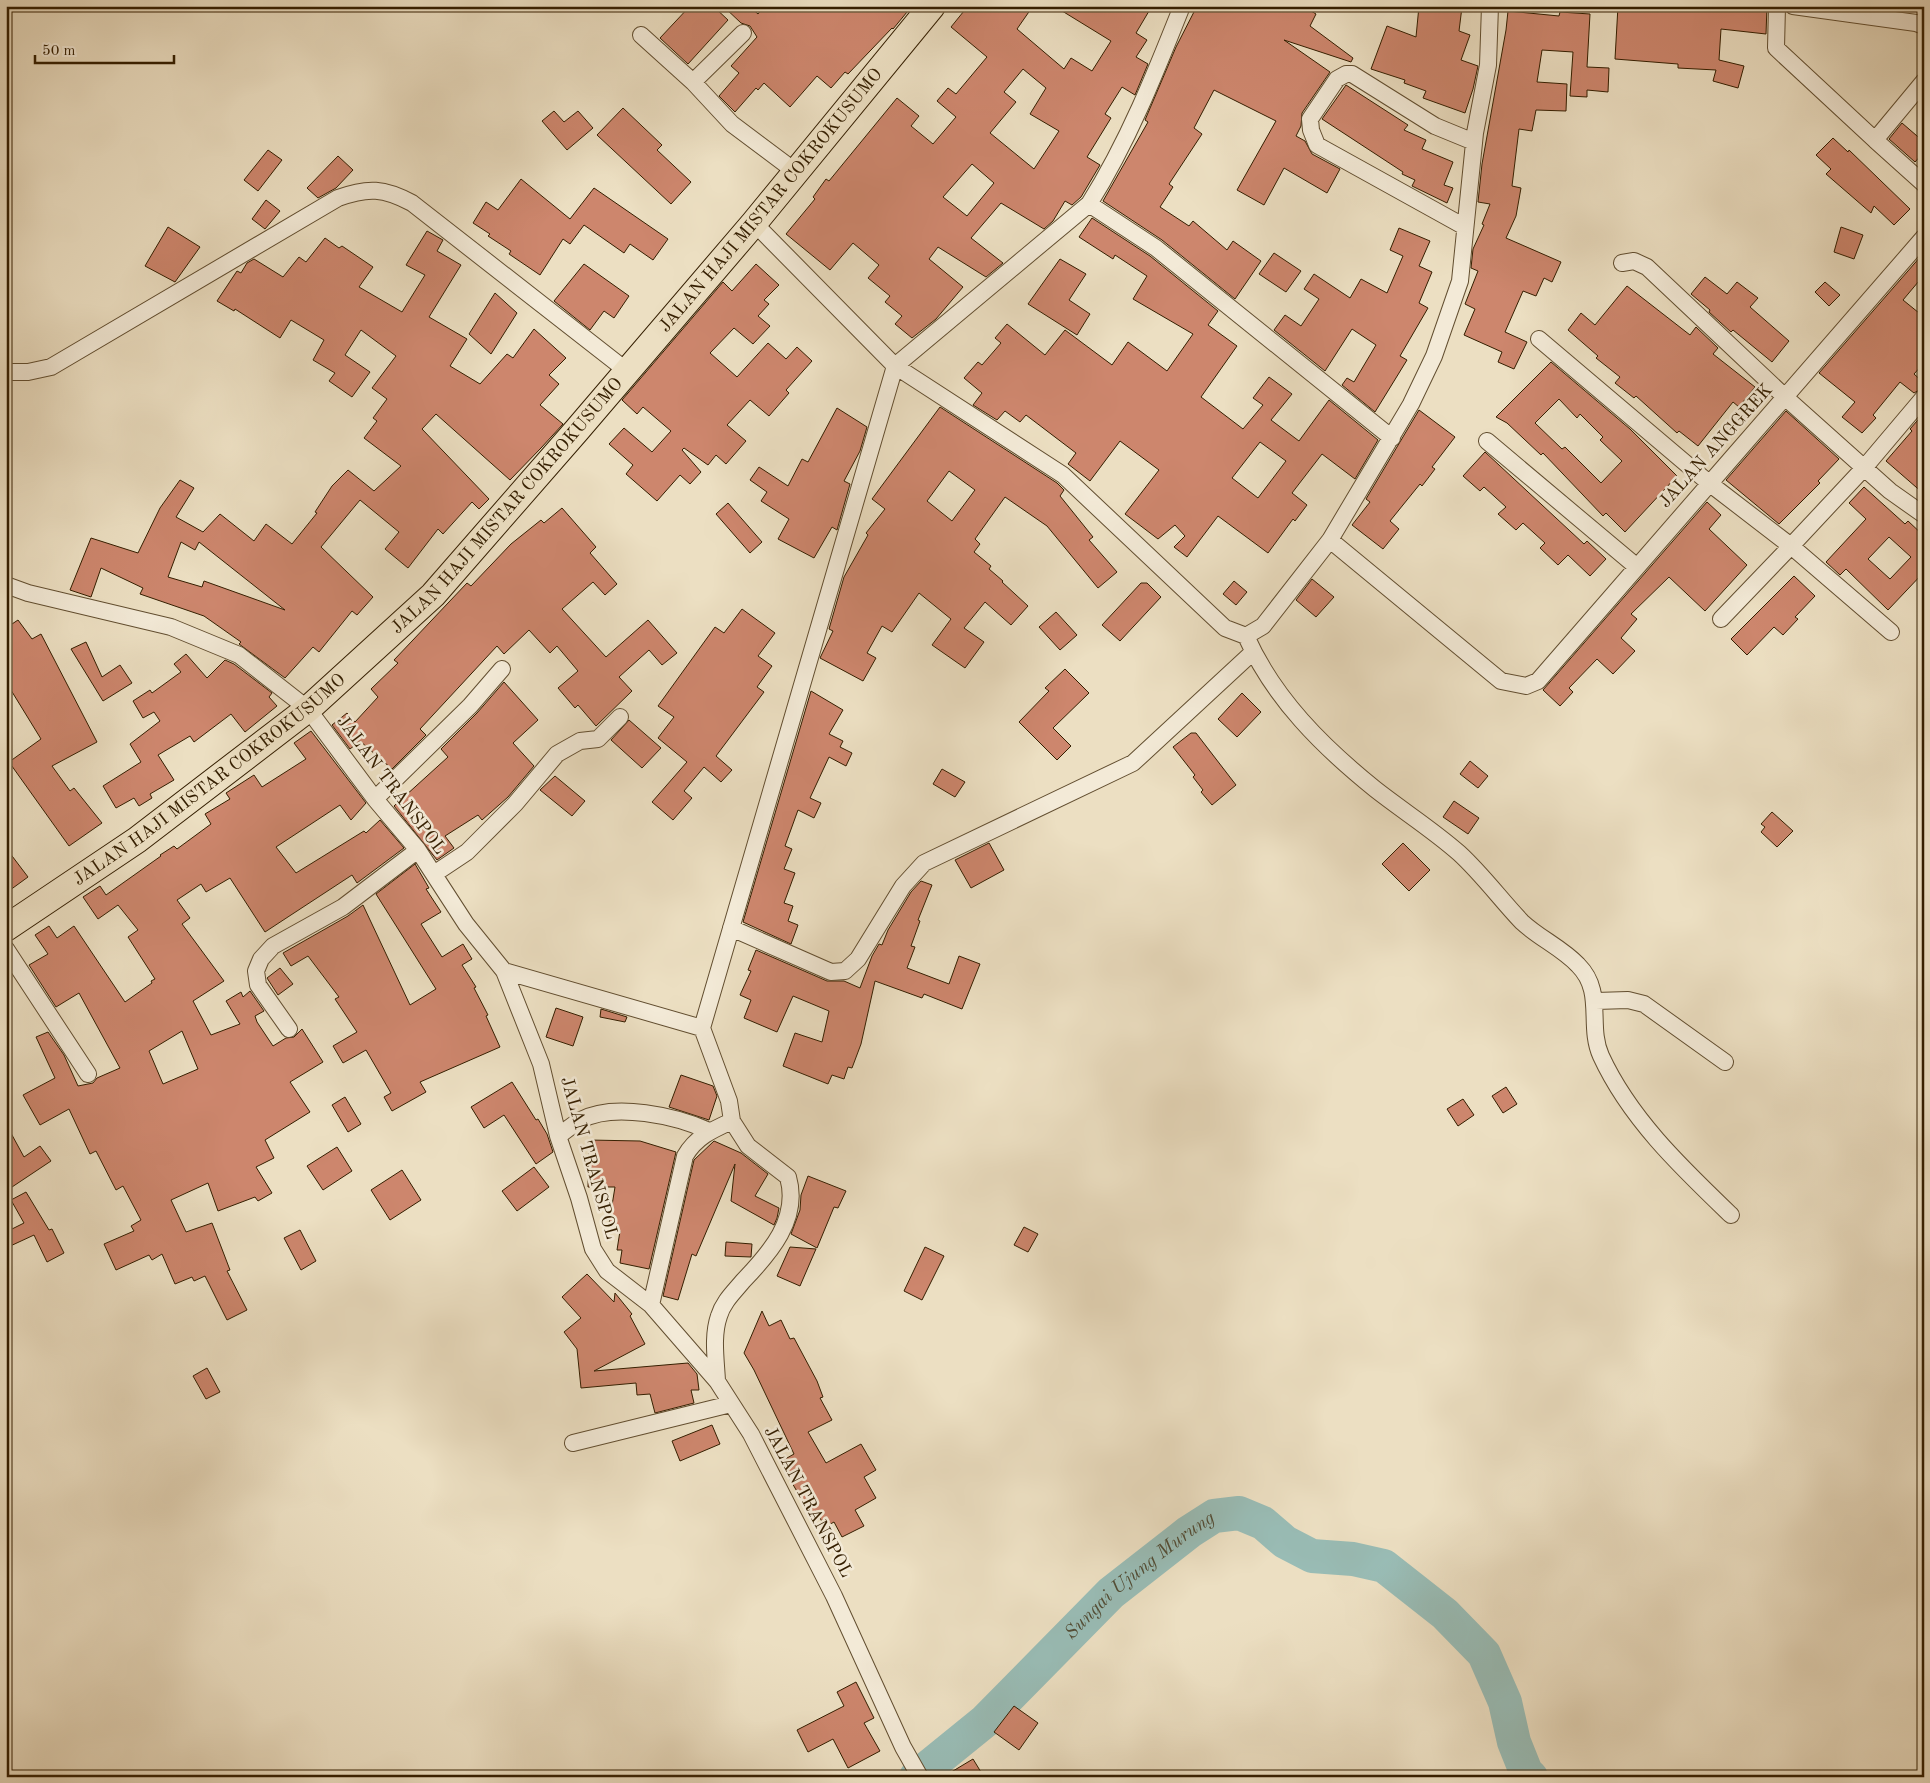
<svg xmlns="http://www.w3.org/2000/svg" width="1930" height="1783" font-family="'Old Standard TT',serif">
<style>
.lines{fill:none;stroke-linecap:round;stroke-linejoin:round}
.river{stroke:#99bcb5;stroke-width:34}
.building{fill:#cd866d;stroke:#341e00;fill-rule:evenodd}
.minor-casing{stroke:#624e30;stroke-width:18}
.primary-casing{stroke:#341e00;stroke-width:28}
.minor{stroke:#f3ead7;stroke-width:16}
.primary{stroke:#ecdfc2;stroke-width:26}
.labels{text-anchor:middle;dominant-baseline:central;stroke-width:5;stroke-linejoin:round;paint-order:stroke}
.street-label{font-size:18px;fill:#341e00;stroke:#f3ead7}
.water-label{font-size:19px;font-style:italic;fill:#524d36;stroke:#f3ead7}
</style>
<rect width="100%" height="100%" fill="#ecdfc2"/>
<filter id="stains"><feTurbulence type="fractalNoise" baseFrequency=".004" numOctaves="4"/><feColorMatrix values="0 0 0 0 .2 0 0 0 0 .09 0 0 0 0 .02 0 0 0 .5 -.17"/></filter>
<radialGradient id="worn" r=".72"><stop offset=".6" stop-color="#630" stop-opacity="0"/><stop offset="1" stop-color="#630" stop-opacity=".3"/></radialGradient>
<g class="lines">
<path class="river" id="s1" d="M916,1777L985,1721L1111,1593L1189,1532L1214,1516L1239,1513L1263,1523L1285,1542L1312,1556L1353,1559L1384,1566L1445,1614L1484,1654L1505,1702L1514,1742L1526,1772L1531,1777"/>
</g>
<path class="building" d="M690,6H713L728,20L688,64L660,38Z
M723,6H749L758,14L764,6H912L893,29L892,28L848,74L845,72L831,88L817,76L790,107L764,83L758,90L756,88L735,112L719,96L739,73L731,66L757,37L750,26L741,23Z
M968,6H1033L1017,29L1064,69L1071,58L1092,71L1111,41L1054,6H1152L1136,33L1147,40L1136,57L1148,64L1135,95L1122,87L1105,114L1111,118L1087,157L1100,165L1081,197L1072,205L1065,201L1053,221L1044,229L1001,203L971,238L1003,263L986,277L938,247L929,259L963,287L936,319L912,338L895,324L902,316L885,302L890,296L868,278L879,265L853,243L830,270L786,234L815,199L813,197L826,179L829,181L897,98L919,116L911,126L933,144L956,117L937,101L948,88L956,94L987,57L951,27ZM1023,69L1046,88L1030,114L1059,131L1034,169L990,133L1016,102L1004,92ZM972,164L994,183L967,216L943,197Z
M1197,6H1303L1316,14L1310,26L1353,58L1351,62L1284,40L1330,72L1302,113L1301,126L1296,136L1305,141L1312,154L1340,169L1327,193L1284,168L1264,205L1237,190L1276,121L1214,90L1194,128L1202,134L1169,184L1173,187L1160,207L1189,226L1193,221L1227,250L1233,241L1261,261L1235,299L1162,240L1103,201L1148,122L1145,120L1176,47Z
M1419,6L1462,7L1459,31L1470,35L1461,60L1478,66L1473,89L1465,113L1423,98L1426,91L1404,83L1405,80L1371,69L1387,26L1416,37Z
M1618,6H1767L1766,34L1721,29L1719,60L1744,66L1738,88L1713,81L1716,70L1678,68V64L1615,59Z
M1508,11L1559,16L1560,12L1590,14L1587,67L1609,68L1608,92L1587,90V97L1570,96L1573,52L1542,50L1537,82L1567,84L1566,111L1536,110L1532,131L1519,129L1512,186L1521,188L1516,216L1506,238L1561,262L1552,282L1544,278L1536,296L1523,291L1505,332L1527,342L1514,369L1498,362L1502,352L1464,335L1475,309L1465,304L1478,271L1471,268L1473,249L1484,225L1482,224L1490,204L1478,202L1482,164L1506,30Z
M1346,85L1408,125L1404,130L1426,140L1422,149L1453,162L1444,185L1453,188L1447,203L1412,186L1415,180L1402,174L1403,172L1322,119Z
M623,108L662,145L657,150L691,182L671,204L597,135Z
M554,111L564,122L578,111L593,128L567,150L542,121Z
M1902,123L1924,142V152L1915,162L1889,139Z
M1833,138L1848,152L1849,150L1910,209L1894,225L1874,206L1871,213L1826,174L1831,169L1816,155Z
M268,150L282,160L258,191L244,180Z
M338,156L353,170L336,188L318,198L307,188Z
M521,179L570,219L594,188L668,239L653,260L630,244L624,253L584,225L570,244L563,239L540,275L509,254L511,251L488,236L490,234L473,223L486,202L498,210Z
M266,200L280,211L265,229L252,219Z
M1092,218L1150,256L1218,311L1208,325L1237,346L1201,397L1243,429L1263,405L1253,398L1269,377L1292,394L1271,420L1299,441L1329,400L1378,440L1355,479L1322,454L1292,493L1307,505L1295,521L1293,519L1268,553L1218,516L1187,557L1174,547L1185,536L1175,525L1158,539L1125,514L1159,470L1120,441L1090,481L1068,464L1076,453L1026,415L1020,422L1005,411L997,420L973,405L982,393L964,378L978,362L982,365L1001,343L995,338L1007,324L1045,355L1065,330L1112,365L1128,342L1167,371L1193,334L1133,299L1147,276L1115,255L1113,259L1079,237ZM1260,442L1286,461L1258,498L1232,478Z
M168,227L200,247L175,282L145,266Z
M1841,227L1863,235L1854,259L1834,252Z
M1399,228L1430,241L1419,266L1432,272L1419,303L1428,308L1400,356L1407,360L1375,412L1342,385L1347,378L1354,382L1376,345L1352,329L1325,371L1274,330L1285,315L1301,326L1319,299L1304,289L1314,274L1350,298L1361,279L1387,293L1403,256L1390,250Z
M427,231L443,240L437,251L461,265L429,317L467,339L450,366L480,384L507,354L513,358L534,329L566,358L549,375L559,384L540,405L563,424L541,448L510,480L436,414L422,429L489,499L479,509L472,502L443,534L438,529L408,568L385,549L399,532L360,500L321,547L373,597L357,615L352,611L319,652L313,647L285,678L239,644L241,642L204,616L140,594L143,588L101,568L91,597L70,590L91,538L138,553L160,508L180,480L194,488L176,517L203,532L220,514L254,541L266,524L292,544L317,513L315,512L332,486L348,470L374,491L401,466L364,438L377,421L373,418L387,399L372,388L396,356L361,330L345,355L370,372L352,397L329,381L335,373L313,360L324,340L291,320L280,338L235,309L234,311L217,301L237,271L241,273L247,263L254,259L283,277L299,257L306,262L325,238L339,248L342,246L373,267L359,287L402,312L425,275L406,265ZM181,542L195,550L199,542L285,610L204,581L202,587L168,577Z
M1274,253L1301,271L1286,292L1259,274Z
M1921,256L1924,257V275L1903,300L1924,317V363L1914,374L1924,383V387L1914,393L1900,382L1873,415L1876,418L1862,433L1842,417L1855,402L1819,373Z
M1060,259L1086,274L1069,300L1090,314L1077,335L1028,304Z
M584,264L629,296L614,318L604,311L590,330L554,301Z
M756,264L779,285L764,300L769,304L758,316L770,326L753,344L734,328L710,353L737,377L768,343L786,359L797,347L812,361L786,390L789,393L769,416L750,400L727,425L746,441L726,464L716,455L708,465L684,448L682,450L701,472L690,484L680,475L657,501L626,474L633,465L609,444L624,428L652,452L671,431L643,407L637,414L622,400L723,282L732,291Z
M1705,277L1727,294L1737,282L1758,298L1750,307L1789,341L1772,362L1733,330L1731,332L1709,312L1710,310L1691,294Z
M1825,282L1840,295L1829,306L1815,292Z
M1627,286L1690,335L1696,327L1718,348L1713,354L1755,387L1739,407L1733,402L1698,446L1679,431L1677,433L1636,396L1634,398L1615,383L1620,377L1596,358L1598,356L1568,330L1581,313L1595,325Z
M495,293L517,313L491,354L469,334Z
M1551,362L1630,429L1677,476L1625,532L1606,513L1603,516L1543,453L1541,455L1507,423L1496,417ZM1559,399L1577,418L1580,414L1603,437L1600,440L1622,461L1601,483L1565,447L1562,449L1535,423Z
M940,407L1057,483L1064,490L1060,496L1093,537L1089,540L1117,572L1098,588L1047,526L1005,497L975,539L980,544L974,552L991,566L989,569L1003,581L1002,582L1028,606L1011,625L985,602L964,628L984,642L965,668L932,645L951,619L919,593L892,632L882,626L867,653L876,658L863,681L820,658L833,631L829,629L844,577L868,535L866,533L885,509L872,499ZM949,471L975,490L952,521L927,501Z
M837,408L867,427L860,451L844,481L850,484L837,530L832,527L814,558L778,539L789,519L761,501L767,492L750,480L759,467L788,486L802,459L808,462Z
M1419,410L1455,437L1432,467L1435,469L1422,486L1420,484L1390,521L1399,529L1383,549L1352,525L1370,502L1366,499Z
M1786,411L1839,459L1818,481L1820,483L1779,524L1726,480Z
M1924,413V494L1886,461L1912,431L1910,429Z
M1485,452L1584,544L1587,541L1606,559L1590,576L1568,555L1558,565L1540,548L1545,543L1523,523L1516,530L1498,514L1506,507L1484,487L1480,491L1463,476Z
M1864,487L1905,524L1908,521L1924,536V572L1888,610L1846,569L1840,575L1826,562L1866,519L1849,503ZM1889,537L1911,557L1890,579L1868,559Z
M1707,502L1721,515L1709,529L1747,565L1705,611L1669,577L1631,614L1637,619L1621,638L1635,651L1613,674L1597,659L1569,688L1573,692L1560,706L1543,690Z
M728,503L762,542L750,553L716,514Z
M562,508L596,547L590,553L617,584L605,595L593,582L562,609L606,657L648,620L677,653L662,665L649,650L619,677L632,691L596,726L578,705L575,708L558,688L578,671L557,646L550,653L529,630L504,654L497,646L420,729L426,735L392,769L360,741L350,749L332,725L347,713L355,722L378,697L371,689L398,663L394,660L467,583L471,586L511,544L541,520L544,523Z
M1794,576L1815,596L1795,617L1798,619L1783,635L1774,627L1747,655L1731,639Z
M1312,579L1334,597L1316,617L1296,600Z
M1234,581L1247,592L1236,605L1223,594Z
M1141,583H1147L1161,597L1120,641L1102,625Z
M742,609L775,633L758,656L772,666L757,687L764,692L716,756L732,770L721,782L704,767L684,791L692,798L673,820L652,802L687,762L658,738L674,717L658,706L715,627L724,633Z
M1056,612L1077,635L1060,650L1039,627Z
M18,620L32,639L41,634L97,742L52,766L70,791L74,788L102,823L69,846L9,762L41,739L6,682V628Z
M86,642L102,677L120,665L132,683L103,701L71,649Z
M186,654L207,678L225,660L234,664L272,693L269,697L277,706L245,732L231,714L194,742L190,736L158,755L174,780L150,794L152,798L139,806L134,798L116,808L103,786L141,762L130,744L160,721L154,712L143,718L133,701L150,690L152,693L181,672L174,664Z
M1065,669L1089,693L1053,728L1071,746L1057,760L1019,722L1049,691L1045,688Z
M504,682L538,720L513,743L534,766L508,797L482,820L478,815L445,836L454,848L437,860L394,806L448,757L441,749L477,713Z
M811,691L843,710L829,734L843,741L840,747L852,753L846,766L829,757L810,798L821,803L814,818L798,810L785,846L792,849L784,869L795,873L784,903L793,906L788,921L798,925L791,944L743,922Z
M1242,693L1261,712L1237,737L1218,719Z
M629,720L661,748L642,768L611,740Z
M311,731L366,803L351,820L340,805L276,847L296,873L364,831L366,833L380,820L404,848L357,883L352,875L265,932L230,878L206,892L201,884L177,900L190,918L182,924L224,981L193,1001L211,1035L240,1024L226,1001L241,992L243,997L250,991L264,1011L255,1016L257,1022L273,1046L286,1038L294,1037L302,1029L323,1062L290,1082L310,1112L265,1140L274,1158L256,1167L272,1193L258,1201L255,1197L218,1211L208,1183L171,1200L186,1232L212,1223L230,1270L227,1271L247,1310L227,1320L205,1276L194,1281L192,1277L175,1284L162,1254L152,1260L149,1255L116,1270L104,1244L134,1231L131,1226L141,1220L123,1186L116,1190L96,1151L90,1154L69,1109L40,1125L23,1095L55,1078L36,1037L48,1032L64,1055L78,1086L93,1083L97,1078L120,1068L79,993L56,1007L29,965L48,954L35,935L49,926L57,938L74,926L125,1002L152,983L151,981L155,979L128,937L138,930L118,905L98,919L83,897L100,886L106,895L161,856L160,855L174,846L177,849L211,824L205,814L230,799L226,793L254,775L262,787L306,759L294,743ZM182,1031L198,1069L163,1084L149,1051Z
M1191,733H1196L1236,785L1212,805L1201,792L1203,790L1193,777L1195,775L1173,747Z
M1470,761L1488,776L1478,788L1460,774Z
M942,769L965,782L955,797L933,784Z
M555,776L585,801L572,816L540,790Z
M1454,801L1479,818L1468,834L1443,817Z
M1772,812L1793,831L1777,847L1761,832L1765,827L1761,824Z
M989,843L1004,870L971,888L955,860Z
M1403,843L1430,870L1409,891L1382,864Z
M6,848L28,877L6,893Z
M415,864L429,888L426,889L441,912L421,924L442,957L463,944L472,959L462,965L476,987L474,988L488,1015L486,1016L500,1047L420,1082L426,1092L392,1111L384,1097L391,1093L366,1050L343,1063L333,1046L357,1032L335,999L339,997L308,956L291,966L283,953L348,916L363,905L410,1005L436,989L376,894Z
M921,881L932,885L918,920L920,921L911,946L915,947L907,968L949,984L959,956L980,964L962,1009L924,994L922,998L875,981L861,1044L852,1068L848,1067L844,1079L832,1075L828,1084L783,1066L795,1033L822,1042L829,1011L793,996L777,1032L744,1018L751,1000L740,995L751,971L748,970L756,950L827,981H844L860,988L872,956L879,944L882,945L888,930L911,892Z
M280,968L293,984L278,995L267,978Z
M556,1008L583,1017L573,1046L546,1037Z
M601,1009L627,1017L625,1022L600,1017Z
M681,1075L713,1086L717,1096L709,1120L669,1107Z
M512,1082L536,1120L538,1119L547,1134L553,1152L536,1164L504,1115L484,1128L471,1107Z
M1506,1087L1517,1104L1503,1113L1492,1096Z
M345,1097L361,1124L348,1132L332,1105Z
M1463,1099L1474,1115L1458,1126L1447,1109Z
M6,1124L24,1157L40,1146L51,1161L6,1191V1169L11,1166L6,1157Z
M589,1140L640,1141L676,1152L649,1269L620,1263L622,1250H617L620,1231L608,1230L615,1187H588Z
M714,1141L741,1153L768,1174L755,1196L779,1208L777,1218L774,1225L731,1201L735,1164L696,1256L692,1254L678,1300L663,1296L694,1160Z
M337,1147L352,1171L323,1190L307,1166Z
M534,1167L549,1187L517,1211L502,1191Z
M402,1170L421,1200L390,1220L371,1190Z
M808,1176L846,1191L838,1208L834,1207L817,1248L791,1234L800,1210L801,1195Z
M26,1192L49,1230L52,1229L64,1253L47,1262L34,1235L6,1248V1232L24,1223L11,1200Z
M1024,1227L1038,1234L1028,1252L1014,1245Z
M300,1230L316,1261L301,1270L284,1238Z
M726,1242L752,1244L751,1257L725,1256Z
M790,1247L816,1249L800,1286L777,1276Z
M925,1247L944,1256L922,1300L904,1291Z
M587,1274L614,1302L615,1293L632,1314L630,1316L645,1344L594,1371L688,1363L697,1374L699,1390H691L694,1403L655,1413L650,1394L637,1395L636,1383L581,1388L577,1349L564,1332L581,1318L562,1297Z
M762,1311L769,1326L781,1320L790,1339L794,1338L817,1381L823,1397L820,1398L832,1420L808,1432L826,1463L861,1444L876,1470L864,1477L876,1498L855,1510L864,1526L842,1537L834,1522L825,1527L816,1511L810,1514L780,1462L794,1454L754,1370L744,1353Z
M207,1368L220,1392L206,1399L193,1376Z
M712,1425L720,1444L680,1461L672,1441Z
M856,1682L874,1718L864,1723L880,1751L848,1768L833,1739L808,1752L797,1730L844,1706L837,1692Z
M1014,1706L1038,1723L1019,1750L994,1732Z
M973,1759L984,1777H943Z"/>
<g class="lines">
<defs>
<path id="minor" d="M1777,6L1776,48L1875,140
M1793,6L1916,23L1924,26
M641,35L693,82L732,124L796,172
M1924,81L1875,140L1924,184
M693,82L743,33
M1089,204L1156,248L1392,438
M754,223L895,366L1063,475L1225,628L1246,636L1263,626L1330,540L1411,404L1434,356L1460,281L1475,133L1488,65L1490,6
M1465,227L1317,145L1311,130L1310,119L1337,79L1346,74H1352L1435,126L1474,142
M1622,263L1634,261L1647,267L1786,398L1890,491L1924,515
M1539,339L1709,483L1791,546L1864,468L1924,397
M6,372H28L51,367L338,198C368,187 384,188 412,203L627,371
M1487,441L1637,567
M1330,540L1501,681L1526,686L1538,681C1666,532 1796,386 1924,237
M6,585L28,593L171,627L239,655L308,709L375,799L418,850L466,924L504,971L541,1064L558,1136L579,1198L593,1249L607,1271L651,1305L717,1381L751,1434L834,1596L903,1747L920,1777
M1721,619L1791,546L1891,632
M1246,636C1274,699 1323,747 1375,789C1403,811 1433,830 1459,853C1482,874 1501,900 1522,922C1539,938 1562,948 1578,965C1605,992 1587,1025 1601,1056C1630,1119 1682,1168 1731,1215
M375,799L470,706L502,669
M434,874L467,852L515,804L557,754L580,741L598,739L620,717
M731,928L831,972L845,971L858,959L903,886L924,863L1133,763L1253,652
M6,949L88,1074
M504,971L702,1028L895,366L1089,204C1128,142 1155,74 1182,6
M1596,1001L1628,1000L1644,1004L1725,1062
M702,1028L729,1101L732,1121L748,1146L788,1177C800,1219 770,1253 743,1281C734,1292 723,1302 719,1316C712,1336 716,1360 717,1381
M289,1029L258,985L256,971L261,959L273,946L343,907L418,850
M558,1136C566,1131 573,1124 581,1120C614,1102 677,1116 709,1131
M651,1305L685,1156C696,1137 712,1130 732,1121
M573,1443L731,1404"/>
<g id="primary">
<path id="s2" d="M6,928L137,840L308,709L433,595L577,430L754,223L932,6"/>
</g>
</defs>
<use href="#minor" class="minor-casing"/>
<use href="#primary" class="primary-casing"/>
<use href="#minor" class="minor"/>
<use href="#primary" class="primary"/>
</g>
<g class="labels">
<g class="street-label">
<text stroke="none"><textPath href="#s2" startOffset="1062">JALAN HAJI MISTAR COKROKUSUMO</textPath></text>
<text transform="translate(1716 446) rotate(-48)">JALAN ANGGREK</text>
<text stroke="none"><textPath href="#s2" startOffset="658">JALAN HAJI MISTAR COKROKUSUMO</textPath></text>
<text stroke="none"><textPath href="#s2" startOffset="252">JALAN HAJI MISTAR COKROKUSUMO</textPath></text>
<text transform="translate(391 785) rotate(53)">JALAN TRANSPOL</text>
<text transform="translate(589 1158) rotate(74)">JALAN TRANSPOL</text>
<text transform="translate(808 1502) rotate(62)">JALAN TRANSPOL</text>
</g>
<g class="water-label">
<text stroke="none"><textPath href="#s1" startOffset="302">Sungai Ujung Murung</textPath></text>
</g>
</g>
<rect width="1930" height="1783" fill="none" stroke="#ecdfc2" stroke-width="25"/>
<rect x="8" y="8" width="1915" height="1768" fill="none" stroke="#341e00" stroke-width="2.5"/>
<rect x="12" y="12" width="1905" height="1758" fill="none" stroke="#341e00"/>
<path d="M35 55v8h139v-8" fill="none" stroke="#341e00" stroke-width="2.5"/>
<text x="42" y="55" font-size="15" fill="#341e00" stroke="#f3ead7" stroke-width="4" paint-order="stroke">50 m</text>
<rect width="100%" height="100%" filter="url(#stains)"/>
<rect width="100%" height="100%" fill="url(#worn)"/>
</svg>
